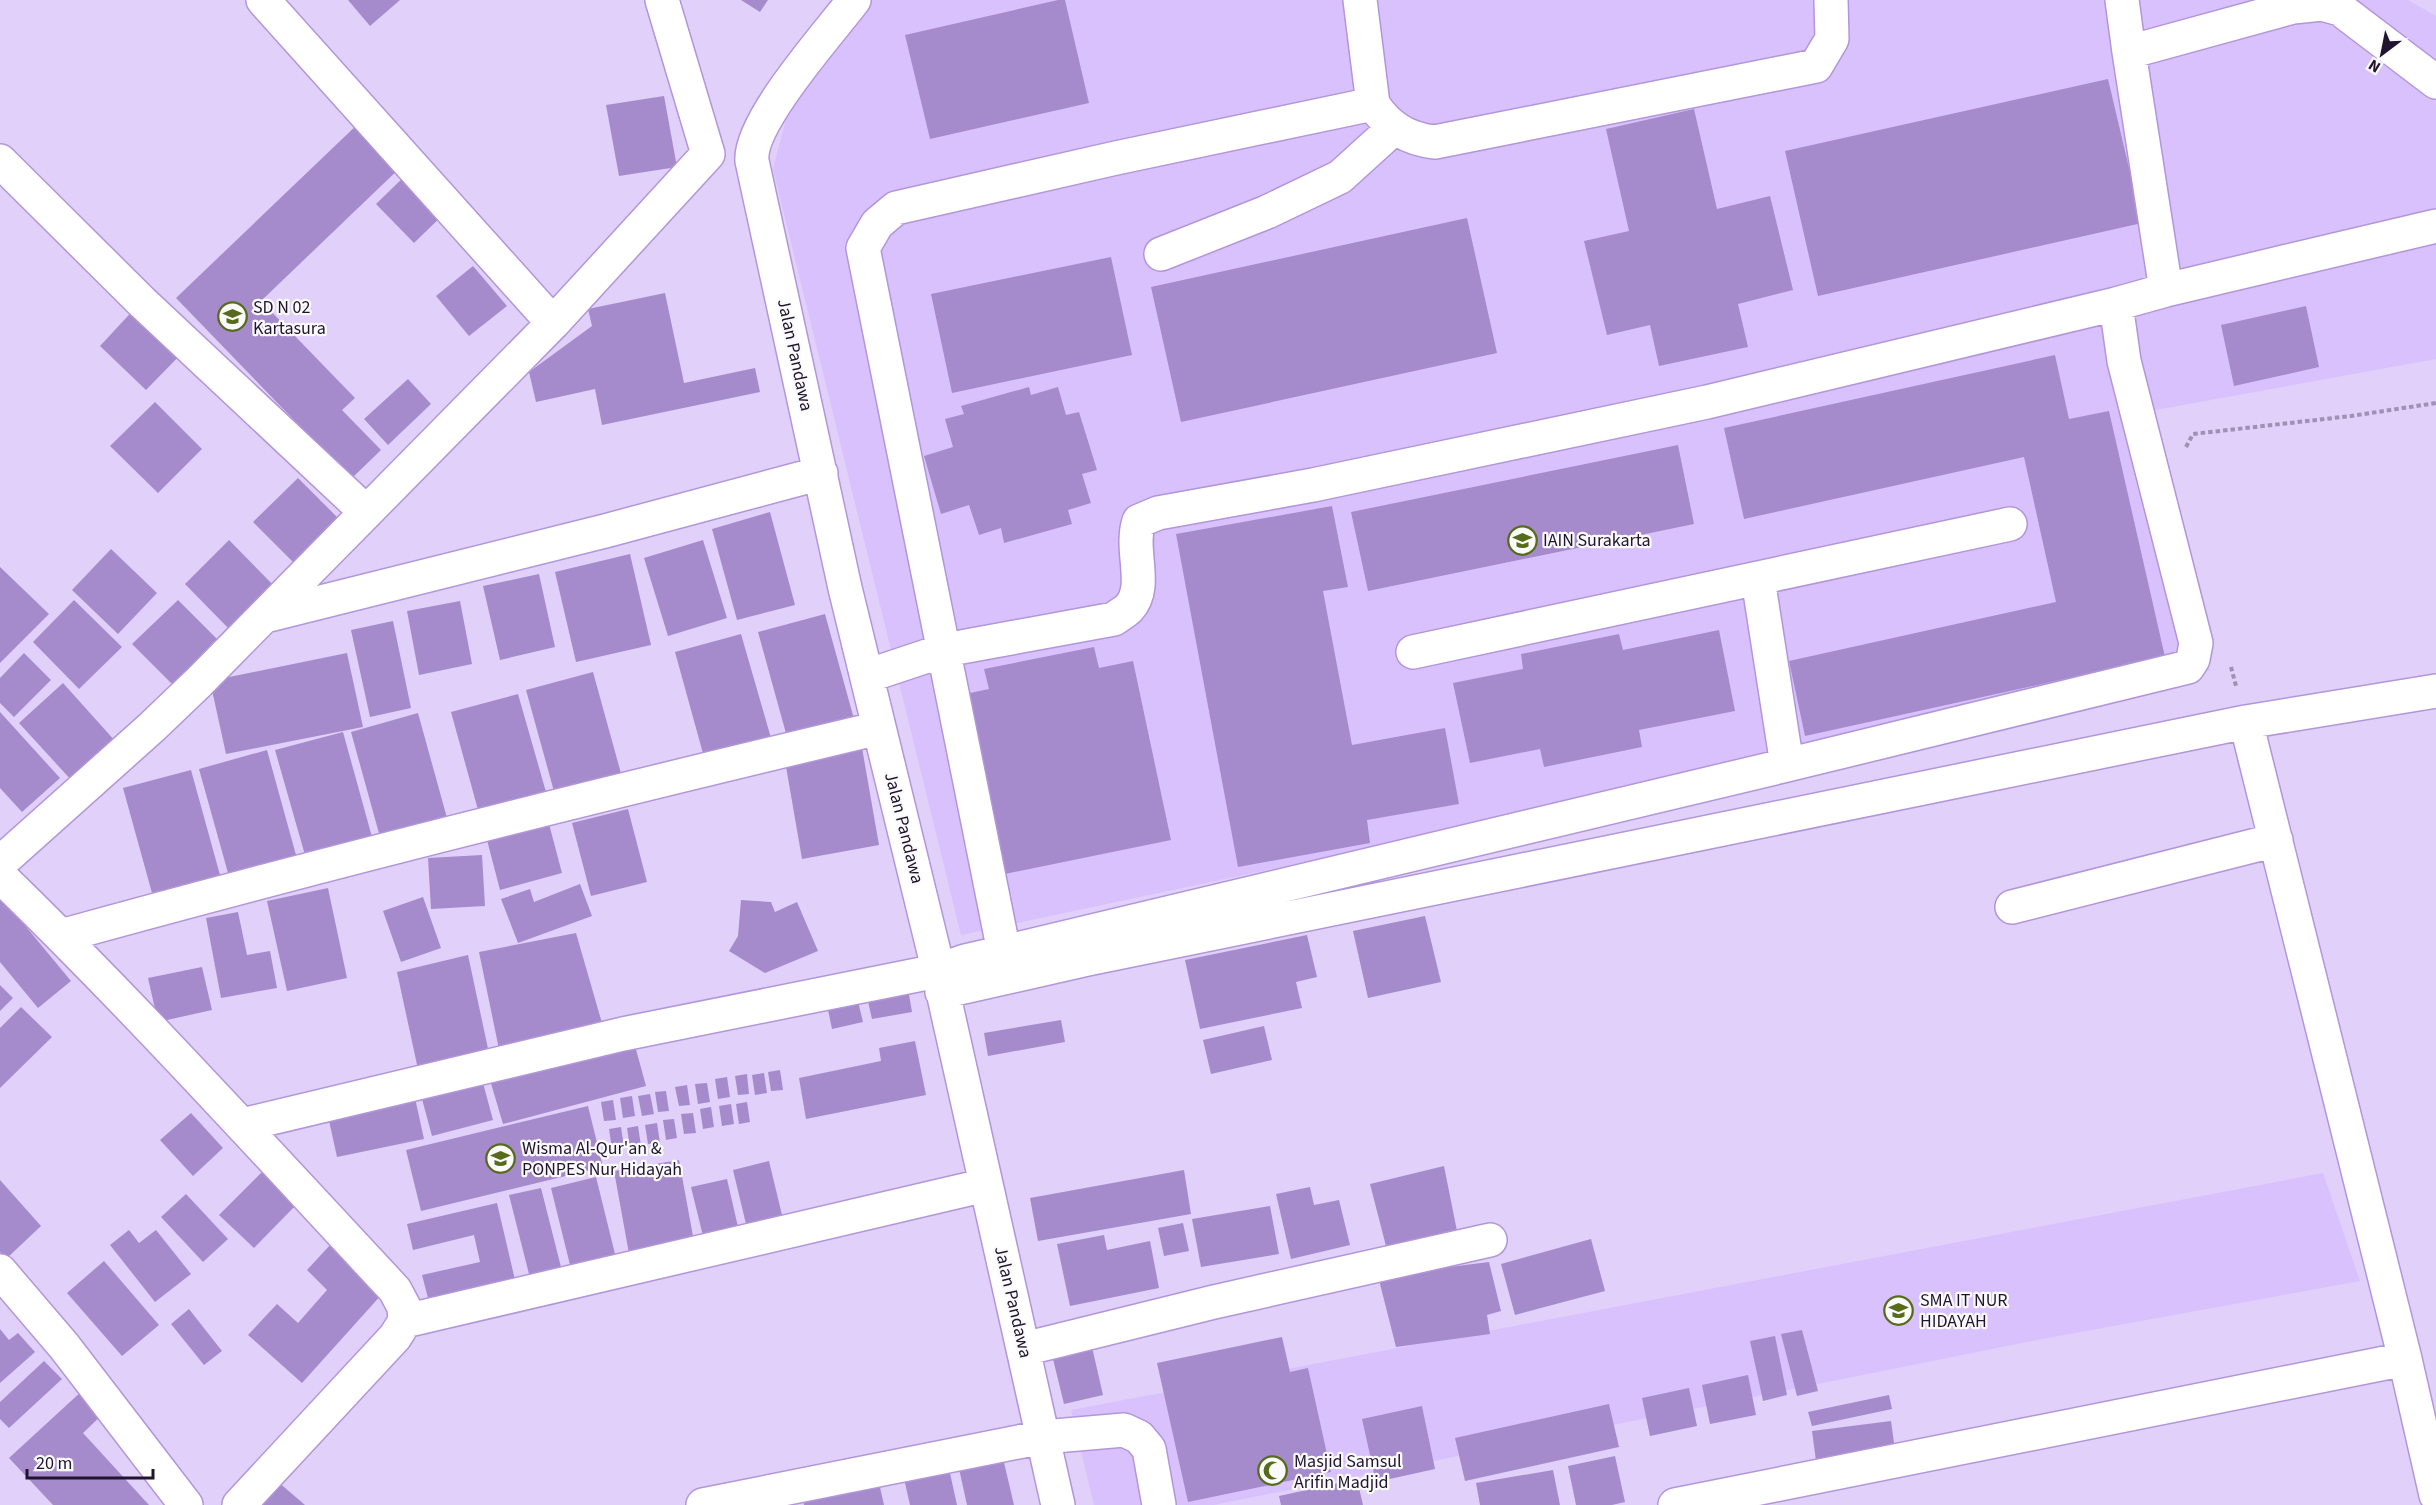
<svg xmlns="http://www.w3.org/2000/svg" width="2436" height="1505" font-family="'Source Sans 3',sans-serif">
<style>
.built{fill:#d9c1fd}
.building{fill:#a68bcc}
.lines{fill:none;stroke-linecap:round;stroke-linejoin:round}
.minor-casing{stroke:#b296d9;stroke-width:36}
.path{stroke:#9f90b4;stroke-width:4;stroke-dasharray:4.5 3;stroke-linecap:butt}
.minor{stroke:#fff;stroke-width:33}
.labels{text-anchor:middle;dominant-baseline:central;stroke-width:4.5;stroke-linejoin:round;paint-order:stroke}
.poi-label{font-size:18px;fill:#20142e;stroke:#fafafa;text-anchor:start}
.street-label{font-size:18px;fill:#20142e;stroke:#fafafa}
</style>
<rect width="100%" height="100%" fill="#e0d0fa"/>
<path class="built" d="M856,0H2408L2436,16V359L2150,411L2210,670L961,935L773,169L797,77Z
M2323,1173L2360,1281L2042,1339L1214,1505H1094L1071,1410Z"/>
<path class="building" d="M348,0H400L370,26Z
M741,0H768L760,12Z
M1058,0H1065L1089,103L930,139L905,35Z
M2108,79L2142,223L1818,296L1785,151Z
M664,96L677,167L619,176L606,105Z
M1694,109L1717,209L1770,196L1793,290L1738,304L1748,347L1659,366L1650,325L1607,335L1584,241L1629,231L1606,129Z
M361,121L404,164L261,301L355,398L342,410L381,450L351,479L176,298Z
M410,171L448,210L414,243L376,204Z
M1467,218L1497,353L1181,422L1151,287Z
M1111,257L1132,355L952,393L931,294Z
M473,266L507,306L469,336L436,296Z
M665,293L684,383L755,368L760,392L602,425L595,389L536,402L529,372L592,326L588,309Z
M139,304L186,349L146,390L100,346Z
M2306,306L2319,367L2234,386L2221,325Z
M2055,355L2069,419L2109,411L2165,657L1805,736L1789,661L2056,602L2024,457L1744,519L1724,428Z
M408,379L431,404L388,445L364,419Z
M1029,387L1031,395L1058,387L1066,415L1079,412L1097,470L1082,474L1091,503L1068,510L1072,524L1004,543L1001,528L979,535L969,505L941,514L924,456L953,447L945,419L964,414L961,406Z
M155,402L202,449L158,493L110,446Z
M1678,445L1694,524L1368,591L1351,512Z
M298,478L345,525L300,569L253,522Z
M1332,506L1348,587L1323,591L1352,745L1445,728L1459,804L1367,820L1370,843L1238,867L1176,534Z
M770,512L795,605L737,620L712,529Z
M229,540L276,588L232,632L185,584Z
M703,540L727,618L668,636L644,558Z
M111,549L157,593L118,634L72,590Z
M630,554L651,645L576,662L555,572Z
M0,567L49,614L0,663Z
M539,574L555,647L500,660L483,586Z
M74,600L122,647L79,689L33,642Z
M178,600L225,647L180,692L132,644Z
M460,601L472,664L419,675L407,611Z
M825,614L854,719L787,737L758,632Z
M393,621L411,708L370,717L351,630Z
M1719,630L1735,711L1639,730L1642,747L1544,767L1540,749L1470,763L1453,683L1523,669L1521,654L1619,634L1623,650Z
M741,634L771,738L704,757L675,652Z
M1094,647L1099,668L1133,661L1171,840L995,876L956,696L989,689L984,669Z
M24,653L51,680L14,717L0,703V678Z
M347,653L363,727L226,754L210,681Z
M593,672L622,777L555,795L526,690Z
M63,683L116,742L73,782L19,723Z
M518,694L548,799L480,817L451,712Z
M0,712L60,778L22,812L0,788Z
M418,713L447,818L380,837L351,732Z
M343,732L372,837L305,855L275,750Z
M861,742L879,845L802,859L784,755Z
M267,750L296,855L228,873L199,769Z
M191,770L220,875L152,893L123,788Z
M628,809L647,882L591,896L572,823Z
M549,824L562,873L500,890L487,840Z
M482,855L485,906L431,909L428,858Z
M580,884L592,916L518,943L501,899L530,889L534,902Z
M328,888L347,978L287,991L267,901Z
M423,897L441,948L401,962L383,911Z
M3,899L71,981L38,1008L0,962V901Z
M741,900L771,902L775,912L797,902L818,951L765,973L729,951L738,936Z
M238,912L247,955L270,951L277,988L221,998L206,918Z
M1425,916L1441,982L1368,998L1353,931Z
M576,933L604,1030L500,1054L479,952Z
M1307,935L1317,977L1296,982L1302,1008L1200,1029L1185,960Z
M468,955L490,1058L419,1074L397,972Z
M202,967L212,1010L158,1022L148,978Z
M0,985L13,998L0,1011Z
M908,989L912,1012L872,1019L867,997Z
M856,993L863,1022L832,1029L826,1000Z
M21,1007L52,1037L0,1088V1028Z
M1061,1020L1065,1042L988,1056L984,1033Z
M1264,1026L1272,1060L1211,1074L1203,1040Z
M915,1041L926,1095L806,1119L799,1078L881,1061L879,1048Z
M634,1042L646,1086L503,1124L490,1080Z
M780,1070L783,1090L771,1091L768,1072Z
M764,1073L767,1093L755,1095L752,1075Z
M747,1074L749,1094L738,1095L735,1076Z
M727,1077L730,1097L718,1099L715,1079Z
M483,1083L493,1120L432,1136L422,1099Z
M707,1083L710,1102L698,1104L695,1084Z
M687,1085L690,1105L679,1106L675,1087Z
M666,1091L669,1111L658,1112L655,1092Z
M650,1094L654,1114L642,1116L638,1096Z
M632,1096L635,1116L623,1118L620,1098Z
M415,1098L424,1139L337,1157L328,1116Z
M613,1100L616,1120L604,1121L601,1102Z
M747,1102L750,1122L739,1124L736,1104Z
M731,1104L734,1124L722,1126L719,1106Z
M588,1106L603,1167L421,1211L406,1150Z
M711,1107L714,1127L703,1129L700,1109Z
M191,1113L223,1148L193,1176L160,1140Z
M693,1113L696,1133L684,1134L681,1114Z
M674,1119L677,1138L666,1140L663,1120Z
M657,1123L660,1143L648,1144L645,1125Z
M638,1126L641,1146L630,1148L627,1128Z
M621,1127L624,1147L612,1149L609,1129Z
M679,1160L695,1247L630,1259L614,1171Z
M769,1161L782,1215L746,1224L733,1170Z
M1444,1166L1458,1236L1387,1250L1370,1184Z
M1184,1170L1191,1214L1038,1241L1030,1198Z
M262,1172L296,1205L254,1248L219,1215Z
M596,1177L616,1258L571,1269L551,1188Z
M727,1179L738,1227L703,1236L691,1187Z
M0,1180L41,1226L6,1259L0,1252Z
M1310,1187L1314,1205L1339,1200L1350,1245L1291,1259L1276,1194Z
M541,1188L562,1271L530,1278L509,1195Z
M186,1194L228,1239L203,1262L161,1217Z
M497,1203L515,1280L428,1298L422,1275L480,1262L474,1235L413,1250L407,1224Z
M1270,1206L1279,1254L1201,1267L1192,1219Z
M1183,1223L1189,1251L1164,1256L1158,1228Z
M129,1230L139,1243L156,1230L191,1274L155,1302L110,1245Z
M1104,1235L1107,1250L1150,1241L1159,1288L1070,1306L1057,1244Z
M1591,1239L1605,1291L1515,1315L1501,1264Z
M331,1244L383,1293L302,1383L248,1335L277,1304L298,1323L327,1290L307,1270Z
M104,1261L159,1325L122,1356L67,1293Z
M1489,1262L1501,1311L1487,1315L1490,1334L1396,1347L1378,1276Z
M189,1309L222,1351L204,1365L171,1324Z
M0,1329L9,1340L18,1333L35,1352L0,1383Z
M1802,1330L1818,1391L1797,1396L1781,1334Z
M1775,1336L1787,1395L1763,1401L1750,1341Z
M1282,1337L1290,1372L1308,1368L1331,1472L1188,1502L1157,1363Z
M1092,1347L1103,1395L1064,1404L1052,1355Z
M44,1361L62,1379L9,1428L0,1419V1402Z
M1748,1375L1756,1415L1710,1424L1702,1385Z
M1689,1388L1697,1426L1650,1436L1642,1398Z
M83,1390L104,1413L83,1433L149,1505H53L9,1458Z
M1889,1395L1892,1409L1812,1426L1808,1412Z
M1609,1404L1619,1447L1465,1481L1455,1438Z
M1422,1406L1435,1469L1376,1482L1362,1419Z
M1891,1421L1895,1450L1816,1461L1812,1431Z
M1002,1454L1014,1505H967L958,1464Z
M1615,1456L1625,1502L1612,1505H1576L1568,1466Z
M948,1464L957,1505H910L903,1474Z
M1553,1470L1560,1505H1480L1476,1483Z
M1357,1479L1363,1505H1281L1279,1496Z
M277,1481L305,1505H256Z
M879,1483L884,1505H804L803,1500Z"/>
<g class="lines">
<defs>
<path id="minor" d="M263,0L553,323
M662,0L708,154
M854,0C829,33 748,123 752,161L845,588L934,952L1058,1505
M1360,0L1373,104L1116,158L896,208L877,224L863,248L1004,952L1787,765L2188,667L2193,659L2196,643L2124,361L2116,304L2166,290L2436,226
M2122,0L2129,52L2293,7L2322,4L2340,9L2436,82
M2129,52L2166,290
M1373,104C1388,127 1407,139 1435,142L1816,66L1832,39L1831,0
M0,161L142,302L366,512
M1161,254L1267,212L1340,177L1394,128
M1758,579L1787,765
M265,616L605,531L821,473
M1413,652L2010,524
M867,676L945,650L1114,619C1119,615 1125,612 1129,608C1149,586 1129,550 1139,521L1158,513L1313,485L1707,402L2116,304
M2246,722L2405,1359L2436,1495
M0,863L152,727L199,682L553,323L708,154
M0,876C137,1009 265,1151 395,1290L404,1307L405,1321L395,1337L239,1505
M2012,907L2276,840
M61,936C332,861 605,793 879,728
M942,992L1088,959L2246,722L2436,691
M242,1125L623,1034L937,971L965,961L1004,952
M0,1271L64,1346L186,1505
M405,1321L986,1185
M1024,1349L1214,1302L1490,1240
M703,1505L1043,1437L1124,1430L1139,1437L1149,1449L1159,1505
M1675,1505L2405,1359"/>
</defs>
<use href="#minor" class="minor-casing"/>
<path class="path" d="M2186,447L2193,434L2351,416L2436,403
M2231,667L2236,686"/>
<use href="#minor" class="minor"/>
</g>
<defs>
<symbol id="school-ring" viewBox="-11 -11 22 22"><circle r="9.5" fill="#fafafa" stroke="#576c1b" stroke-width="1.5"/><path d="M0-5L7-2L0 1L-7-2ZM-4 1L0 2.5L4 1V4Q0 6-4 4Z" fill="#576c1b"/></symbol>
<symbol id="university-ring" viewBox="-11 -11 22 22"><circle r="9.5" fill="#fafafa" stroke="#576c1b" stroke-width="1.5"/><path d="M0-5L7-2L0 1L-7-2ZM-4 1L0 2.5L4 1V4Q0 6-4 4Z" fill="#576c1b"/></symbol>
<symbol id="mosque-ring" viewBox="-11 -11 22 22"><circle r="9.5" fill="#fafafa" stroke="#576c1b" stroke-width="1.5"/><path d="M3.5-4.9A6 6 0 1 0 3.5 4.9A5 5 0 1 1 3.5-4.9Z" fill="#576c1b"/></symbol>
</defs>
<g fill-rule="evenodd">
<use href="#school-ring" x="216" y="300" width="33" height="33"/>
<use href="#university-ring" x="1506" y="524" width="33" height="33"/>
<use href="#school-ring" x="484" y="1142" width="33" height="33"/>
<use href="#school-ring" x="1882" y="1294" width="33" height="33"/>
<use href="#mosque-ring" x="1256" y="1454" width="33" height="33"/>
</g>
<g class="labels">
<g class="poi-label">
<text x="253" y="307">SD N 02<tspan x="253" dy="21">Kartasura</tspan></text>
<text x="1543" y="540">IAIN Surakarta</text>
<text x="522" y="1148">Wisma Al-Qur'an &amp;<tspan x="522" dy="21">PONPES Nur Hidayah</tspan></text>
<text x="1920" y="1300">SMA IT NUR<tspan x="1920" dy="21">HIDAYAH</tspan></text>
<text x="1294" y="1461">Masjid Samsul<tspan x="1294" dy="21">Arifin Madjid</tspan></text>
</g>
<g class="street-label">
<text transform="translate(795 355) rotate(78)">Jalan Pandawa</text>
<text transform="translate(904 828) rotate(76)">Jalan Pandawa</text>
<text transform="translate(1013 1302) rotate(77)">Jalan Pandawa</text>
</g>
</g>
<g transform="translate(2382 54) rotate(212)" stroke="#fafafa" stroke-width="4.5" paint-order="stroke">
<path d="M0-4.5L10 22L0 15L-10 22Z" fill="#20142e"/>
<text y="-9" font-size="16" font-weight="bold" text-anchor="middle" fill="#20142e">N</text>
</g>
<path d="M27 1469v9h126v-9" fill="none" stroke="#20142e" stroke-width="3"/>
<text x="36" y="1469" font-size="18" fill="#20142e" stroke="#fafafa" stroke-width="4.5" paint-order="stroke">20 m</text>
</svg>
